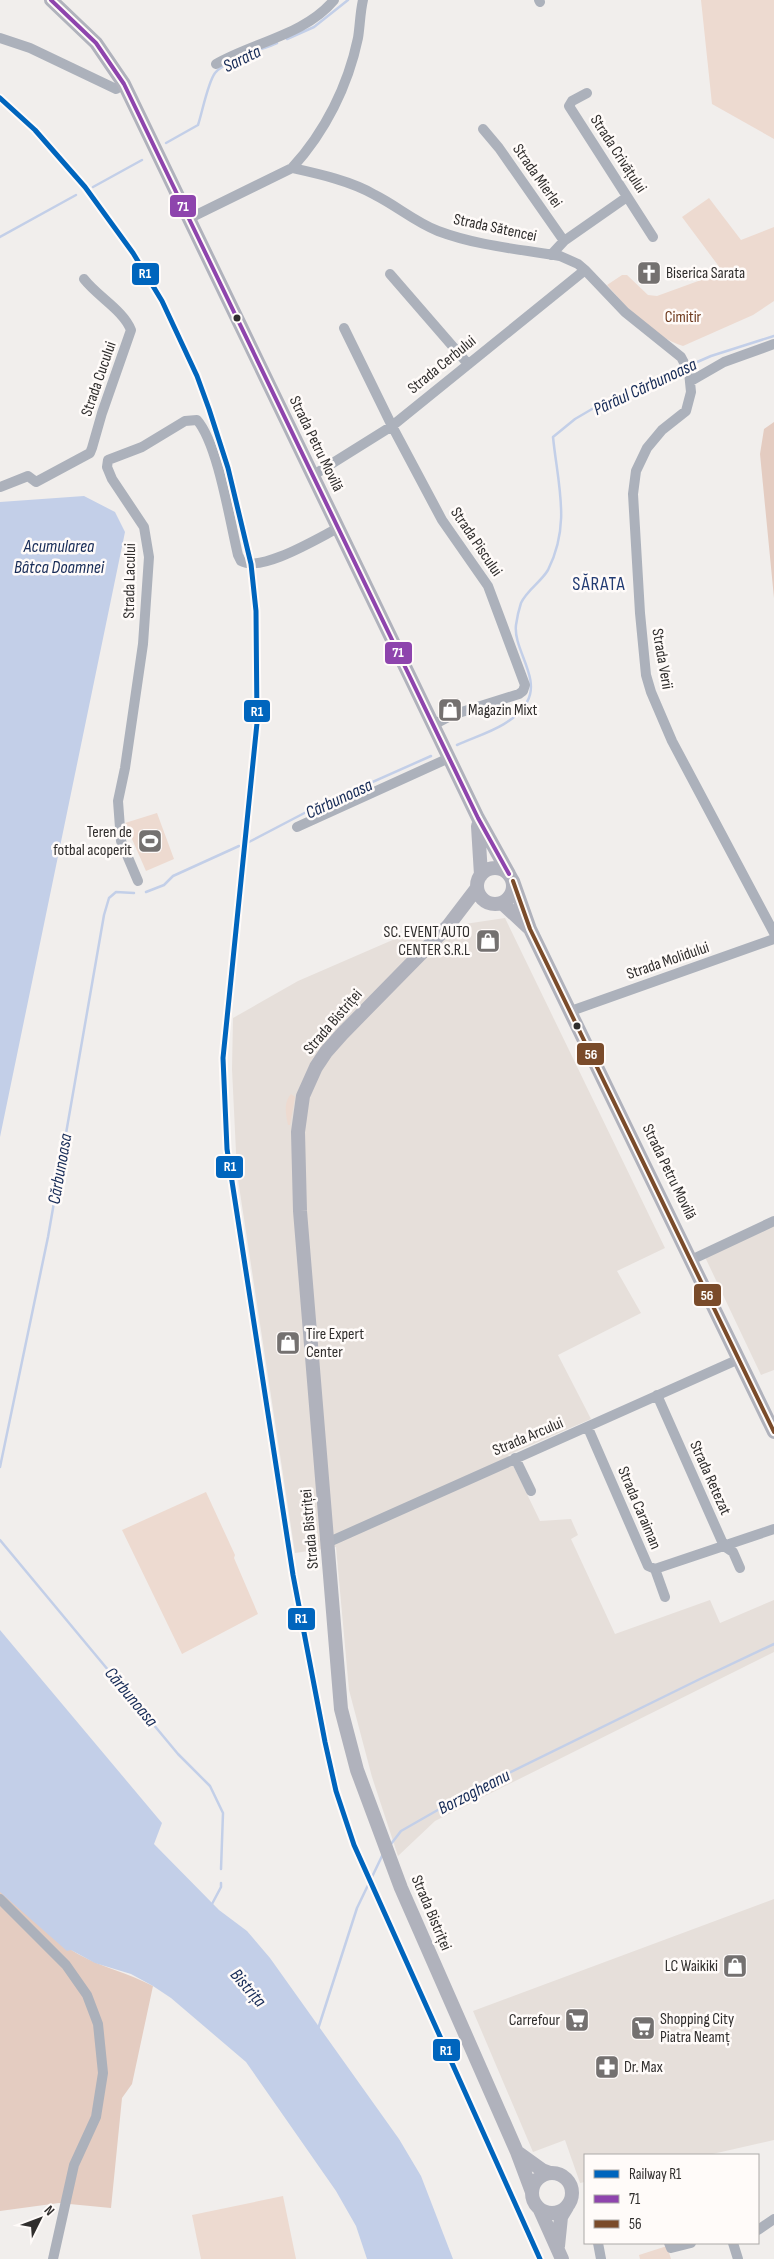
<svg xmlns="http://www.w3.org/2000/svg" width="774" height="2259" font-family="'Sofia Sans Condensed',sans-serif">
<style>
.built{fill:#e6dfda}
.green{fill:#eddad0}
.forest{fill:#e4ccc1}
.water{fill:#c3cfe8}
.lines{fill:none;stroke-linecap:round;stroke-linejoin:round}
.stream{stroke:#c3cfe8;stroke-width:2.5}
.minor{stroke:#acb1bb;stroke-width:10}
.major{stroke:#b0b2bc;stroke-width:14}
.bus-1-casing{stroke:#fffbf9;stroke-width:8}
.bus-2-casing{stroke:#fffbf9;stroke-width:8}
.bus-1{stroke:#8e44ad;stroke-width:4}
.bus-2{stroke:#7a4b2a;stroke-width:4}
.rail-1-casing{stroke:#fffbf9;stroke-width:9}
.rail-1{stroke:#0065bd;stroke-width:5}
.bus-dot{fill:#302e2d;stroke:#fffbf9;stroke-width:2}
.labels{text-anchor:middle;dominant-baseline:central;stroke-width:5;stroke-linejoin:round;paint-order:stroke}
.street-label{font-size:16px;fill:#302e2d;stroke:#fffbf9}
.poi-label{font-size:16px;fill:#302e2d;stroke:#fffbf9;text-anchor:start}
.park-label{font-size:16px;fill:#6d381c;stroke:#fffbf9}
.water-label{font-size:18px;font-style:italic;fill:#162b57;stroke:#fffbf9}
.quarter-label{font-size:19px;letter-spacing:1px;fill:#233c73;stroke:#fffbf9}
.line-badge{stroke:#fffbf9;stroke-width:2}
.badge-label{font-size:14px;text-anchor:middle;font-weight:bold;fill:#fff}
</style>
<rect width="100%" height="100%" fill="#f1eeec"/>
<path class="built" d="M505,918L665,1248L617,1271L641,1313L558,1355L591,1419L508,1455L540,1521L571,1519L578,1535L571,1539L615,1634L710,1600L720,1623L774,1600V1652L435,1821L398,1856L372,1777L349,1690L336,1547L295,1553L237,1173L232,1069L233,1018L298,981L411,932Z
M774,1225V1370L761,1375L705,1257Z
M774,1899V2140L708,2155H585V2182L580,2183L565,2140L533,2152L473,2011Z"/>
<path class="green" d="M701,0H774V139L712,104Z
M709,198L741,240L774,227V301L753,315L683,346C652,336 628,309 607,285L622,275H627L648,295L657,296L723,272L682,217Z
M157,813L174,859L146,871L125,823Z
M291,1094L295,1097L290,1125H288C286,1115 283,1103 291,1094Z
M206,1492L235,1555L234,1558L258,1614L182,1654L122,1530Z
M283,2196L296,2259H201L192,2215Z
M667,2246L671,2259H640L639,2255Z"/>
<path class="forest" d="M774,422V598L760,454L764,429Z
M0,1890C24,1910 52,1939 78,1954C101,1967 128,1973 153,1986L132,2084L122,2098L111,2208L59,2203L0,2211Z"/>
<path class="water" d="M84,496L115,512L125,532L0,1137V502Z
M0,1630L162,1823L154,1844L219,1910L247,1931L270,1958L399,2139L421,2176L453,2259H367L356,2226L336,2191L246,2062L171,1998L153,1986L131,1974L95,1963L71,1950L67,1951L0,1892Z"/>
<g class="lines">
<path class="stream" d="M287,39L314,27L348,0
M166,143L198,125C202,113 208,82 215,73C226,60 261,50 277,43
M93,187L142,160
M0,237L76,195
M688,366L711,356L774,336
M457,745C481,734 512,727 527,702C541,678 513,649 516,625C517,618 519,609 521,603C527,590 541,582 548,570C571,524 558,486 553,437L575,419L604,402L663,382L683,369
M247,843L314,808L431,756
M146,892L164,885L173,876L239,846
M0,1467L48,1237L104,915L109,898L116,892L134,893
M0,1540L178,1754L210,1786L223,1813L221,1869
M391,1844L401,1831L464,1795L702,1678L774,1644
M212,1904L221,1887V1883
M318,2029L357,1908L383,1854"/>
<path class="minor" d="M539,0L540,2
M0,38L30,48L116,89L124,84
M216,64C254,42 305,35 334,0
M587,93L572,101L569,106L653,237
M483,129L499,148L564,241
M292,168C319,174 351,181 375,195C397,206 415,222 438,231C478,246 519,249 560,256L578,264L585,270L625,312L681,357L689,372L691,392L686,411L662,430L647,448L636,471L633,494L640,613L646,675L651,692L672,741L774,933
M188,219L292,168C325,132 348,86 358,38C360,26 360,13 363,0
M551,255L564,241L627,197
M390,274L468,364
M344,328L392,426L442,520L488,586L525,685L523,691L519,694L452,715L433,725
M691,381L724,362L774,344
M312,476L392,426L585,270
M0,487L28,476L36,482L90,453L92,448L102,413L131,330C123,310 98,297 84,279
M297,827L449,758
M138,881L121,841L118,801L125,768L143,644L149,557L144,527L112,479L107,467L108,460L142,447L185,421L197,420C218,444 230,522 238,555L241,561C261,573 318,538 338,528
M571,1011L774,939
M691,1260L774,1221
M657,1395L724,1546L733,1552L740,1568
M588,1428L648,1566L655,1569L665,1597
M515,1458L531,1491
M329,1542C465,1480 603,1421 739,1359
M655,1569L774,1529
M0,1899L66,1965L87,1995L98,2024L103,2073L96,2117L74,2165L53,2259
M758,2230L774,2219
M598,2243L601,2259
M669,2243L671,2248L691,2243
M733,2243L738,2259"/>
<path class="major" d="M51,0L96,43L124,84L478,818L509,874
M478,826L481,875
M477 886a18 18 0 1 1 36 0a18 18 0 1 1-36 0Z
M513,881L530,929L774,1432
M477,888L448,926L342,1034L326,1052L316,1067L303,1096L298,1132L300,1211L341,1709L357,1770L401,1888L517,2152L532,2192
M502,903L528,927
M517,2152L542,2170L550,2173
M532 2193a20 20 0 1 1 40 0a20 20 0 1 1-40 0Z
M540,2210L562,2259
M558,2246L561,2217L567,2207"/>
<defs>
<path id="bus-1" d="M51,0L96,43L124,84L478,818L509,874"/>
<path id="bus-2" d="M513,881L530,929L774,1432"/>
</defs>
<use href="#bus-1" class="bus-1-casing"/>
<use href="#bus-2" class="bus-2-casing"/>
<use href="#bus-1" class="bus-1"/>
<use href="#bus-2" class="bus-2"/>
<defs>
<path id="rail-1" d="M0,98L35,130L85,187L133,253L162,301L197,376L209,409L228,468L251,564L256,611L257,723L223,1058L227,1149L293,1575L325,1742L336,1791L354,1845L540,2259"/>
</defs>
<use href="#rail-1" class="rail-1-casing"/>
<use href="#rail-1" class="rail-1"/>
</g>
<defs>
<symbol id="church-square" viewBox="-11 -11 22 22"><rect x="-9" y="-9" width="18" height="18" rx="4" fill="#747170" stroke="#fffbf9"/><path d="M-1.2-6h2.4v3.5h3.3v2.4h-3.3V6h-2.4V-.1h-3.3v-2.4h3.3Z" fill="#fff"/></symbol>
<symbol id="shop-square" viewBox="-11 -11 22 22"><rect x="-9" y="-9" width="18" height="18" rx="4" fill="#747170" stroke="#fffbf9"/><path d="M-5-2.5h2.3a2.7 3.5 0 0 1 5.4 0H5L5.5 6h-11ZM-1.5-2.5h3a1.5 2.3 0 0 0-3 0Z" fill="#fff"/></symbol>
<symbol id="stadium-square" viewBox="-11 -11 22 22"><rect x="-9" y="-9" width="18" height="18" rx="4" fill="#747170" stroke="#fffbf9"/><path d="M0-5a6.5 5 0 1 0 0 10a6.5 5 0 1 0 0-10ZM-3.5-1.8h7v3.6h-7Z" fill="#fff"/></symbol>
<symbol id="supermarket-square" viewBox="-11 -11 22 22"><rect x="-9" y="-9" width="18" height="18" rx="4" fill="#747170" stroke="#fffbf9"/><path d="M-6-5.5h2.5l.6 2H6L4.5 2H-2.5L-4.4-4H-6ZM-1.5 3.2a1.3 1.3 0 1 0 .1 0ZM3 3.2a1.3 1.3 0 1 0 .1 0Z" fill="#fff"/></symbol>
<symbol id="pharmacy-square" viewBox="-11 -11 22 22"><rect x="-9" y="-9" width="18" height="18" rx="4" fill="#747170" stroke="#fffbf9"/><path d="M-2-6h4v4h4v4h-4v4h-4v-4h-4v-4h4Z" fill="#fff"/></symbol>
</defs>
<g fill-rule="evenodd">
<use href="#church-square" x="635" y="259" width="28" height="28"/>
<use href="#shop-square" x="436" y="696" width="28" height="28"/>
<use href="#stadium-square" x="136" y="827" width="28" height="28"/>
<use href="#shop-square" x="474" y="927" width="28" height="28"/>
<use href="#shop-square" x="274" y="1329" width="28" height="28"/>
<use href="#shop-square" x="721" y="1952" width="28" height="28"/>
<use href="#supermarket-square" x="563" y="2006" width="28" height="28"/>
<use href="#supermarket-square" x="629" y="2014" width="28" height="28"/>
<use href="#pharmacy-square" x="593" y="2053" width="28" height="28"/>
</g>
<g class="bus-dot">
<circle cx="237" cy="318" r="4.5"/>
<circle cx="577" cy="1026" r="4.5"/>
</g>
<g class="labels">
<g class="street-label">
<text transform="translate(618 154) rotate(57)">Strada Crivățului</text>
<text transform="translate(537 176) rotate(55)">Strada Mierlei</text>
<text transform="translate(495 228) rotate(12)">Strada Sătencei</text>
<text transform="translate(442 365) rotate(-39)">Strada Cerbului</text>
<text transform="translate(99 379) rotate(-71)">Strada Cucului</text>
<text transform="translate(316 444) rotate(64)">Strada Petru Movilă</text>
<text transform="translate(476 542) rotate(56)">Strada Piscului</text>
<text transform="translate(130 581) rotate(-89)">Strada Lacului</text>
<text transform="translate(662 659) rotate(80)">Strada Verii</text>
<text transform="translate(668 961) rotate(-19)">Strada Molidului</text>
<text transform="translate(333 1022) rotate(-49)">Strada Bistriței</text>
<text transform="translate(669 1172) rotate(64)">Strada Petru Movilă</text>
<text transform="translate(528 1437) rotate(-23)">Strada Arcului</text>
<text transform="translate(710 1478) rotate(66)">Strada Retezat</text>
<text transform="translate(639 1508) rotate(67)">Strada Caraiman</text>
<text transform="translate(310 1529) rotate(-95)">Strada Bistriței</text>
<text transform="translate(431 1913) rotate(67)">Strada Bistriței</text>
</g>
<g class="poi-label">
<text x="666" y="273">Biserica Sarata</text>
<text x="468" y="710">Magazin Mixt</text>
<text x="132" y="832" text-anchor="end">Teren de<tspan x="132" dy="18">fotbal acoperit</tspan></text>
<text x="470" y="932" text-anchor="end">SC. EVENT AUTO<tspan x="470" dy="18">CENTER S.R.L</tspan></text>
<text x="306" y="1334">Tire Expert<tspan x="306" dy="18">Center</tspan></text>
<text x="718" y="1966" text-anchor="end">LC Waikiki</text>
<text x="660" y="2019">Shopping City<tspan x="660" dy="18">Piatra Neamț</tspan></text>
<text x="560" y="2020" text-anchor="end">Carrefour</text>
<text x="624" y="2067">Dr. Max</text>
</g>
<g class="park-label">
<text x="683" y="317">Cimitir</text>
</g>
<g class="water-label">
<text transform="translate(242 59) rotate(-26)">Sarata</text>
<text transform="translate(645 387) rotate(-25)">Pârâul Cărbunoasa</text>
<text x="59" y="546">Acumularea<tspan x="59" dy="21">Bâtca Doamnei</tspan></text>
<text transform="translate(339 799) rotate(-25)">Cărbunoasa</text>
<text transform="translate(60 1169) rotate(-80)">Cărbunoasa</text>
<text transform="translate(131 1697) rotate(50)">Cărbunoasa</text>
<text transform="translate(474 1792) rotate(-27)">Borzogheanu</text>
<text transform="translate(248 1988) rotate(49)">Bistrița</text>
</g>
<g class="quarter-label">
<text x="599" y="584">SĂRATA</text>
</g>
</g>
<g class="line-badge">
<rect x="169" y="194" width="28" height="24" rx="5" fill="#8e44ad"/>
<rect x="131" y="262" width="29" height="24" rx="5" fill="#0065bd"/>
<rect x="384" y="641" width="29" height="24" rx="5" fill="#8e44ad"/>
<rect x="243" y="699" width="28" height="24" rx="5" fill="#0065bd"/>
<rect x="576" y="1042" width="29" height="24" rx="5" fill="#7a4b2a"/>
<rect x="215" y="1155" width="29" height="24" rx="5" fill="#0065bd"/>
<rect x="693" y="1283" width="29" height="24" rx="5" fill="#7a4b2a"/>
<rect x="287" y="1607" width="29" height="24" rx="5" fill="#0065bd"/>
<rect x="432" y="2038" width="29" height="24" rx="5" fill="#0065bd"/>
</g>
<g class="badge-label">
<text x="183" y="211">71</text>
<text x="145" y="278">R1</text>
<text x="398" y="657">71</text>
<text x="257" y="716">R1</text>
<text x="591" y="1059">56</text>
<text x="230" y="1171">R1</text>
<text x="707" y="1300">56</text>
<text x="301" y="1623">R1</text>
<text x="446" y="2055">R1</text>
</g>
<rect x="584" y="2154" width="175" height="90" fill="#fffbf9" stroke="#aca9a7"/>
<rect x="594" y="2170" width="25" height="8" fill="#0065bd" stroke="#aca9a7"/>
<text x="629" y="2179" font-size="15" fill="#302e2d">Railway R1</text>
<rect x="594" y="2195" width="25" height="8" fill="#8e44ad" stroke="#aca9a7"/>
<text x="629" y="2204" font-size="15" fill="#302e2d">71</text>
<rect x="594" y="2220" width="25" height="8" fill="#7a4b2a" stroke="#aca9a7"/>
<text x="629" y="2229" font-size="15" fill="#302e2d">56</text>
<g transform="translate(40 2219) rotate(48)" stroke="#fffbf9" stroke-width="4" paint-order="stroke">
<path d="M0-4L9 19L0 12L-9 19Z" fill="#302e2d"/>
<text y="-8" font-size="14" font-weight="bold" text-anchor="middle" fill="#302e2d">N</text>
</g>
</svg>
